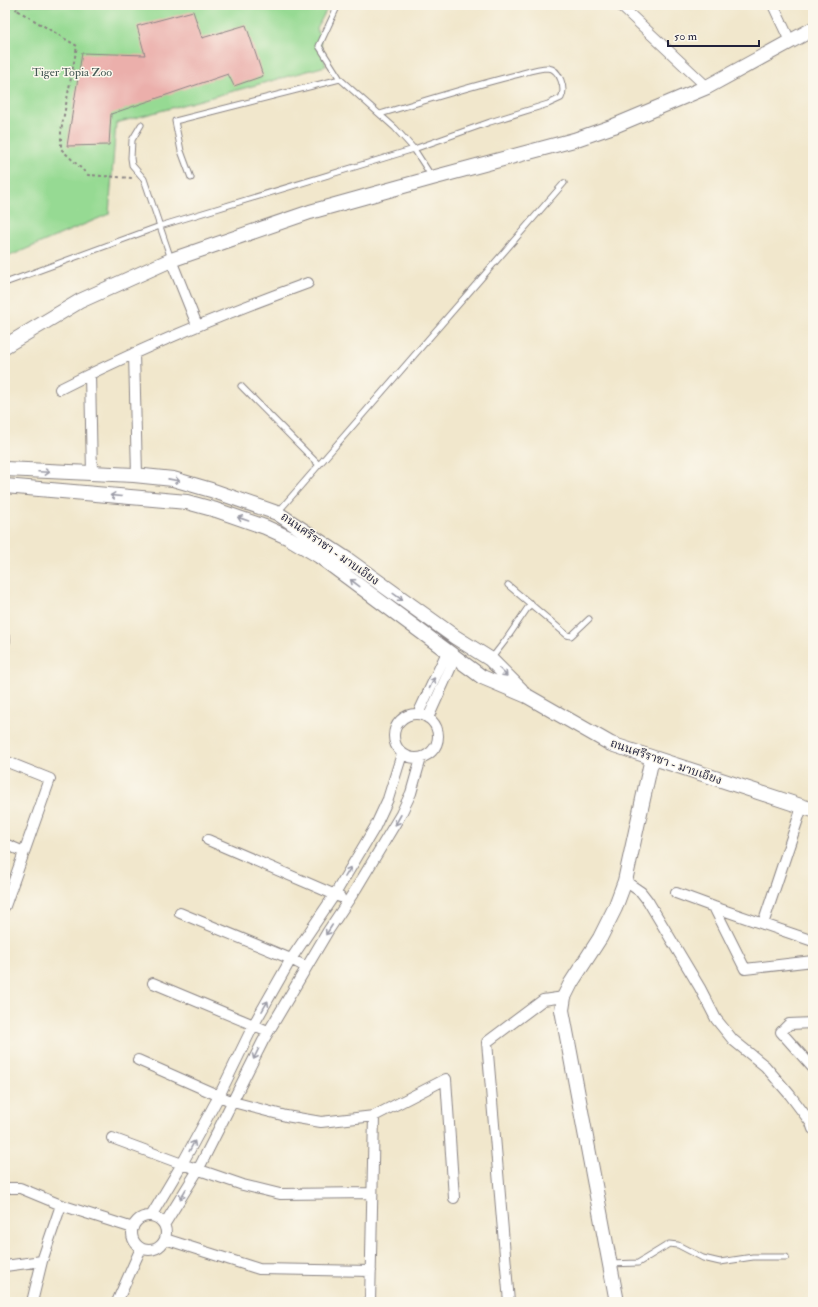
<svg xmlns="http://www.w3.org/2000/svg" width="818" height="1307" font-family="'IM FELL Double Pica','Noto Serif Thai',serif">
<style>
.green{fill:#96da93;stroke:#5c7e67}
.building{fill:#ebafab}
.lines{fill:none;stroke-linecap:round;stroke-linejoin:round}
.lane-casing{stroke:#8a8484;stroke-width:7}
.street-casing{stroke:#8a8484;stroke-width:12}
.secondary-casing{stroke:#8a8484;stroke-width:16}
.path{stroke:#8a8484;stroke-width:2;stroke-dasharray:3 3;stroke-linecap:butt}
.lane{stroke:#fff;stroke-width:5}
.street{stroke:#fff;stroke-width:10}
.secondary{stroke:#fff;stroke-width:14}
.oneway{stroke:#9c9ca7}
.labels{text-anchor:middle;dominant-baseline:central;stroke-width:3;stroke-linejoin:round;paint-order:stroke}
.park-label{font-size:12px;fill:#455955;stroke:#fbf7ec}
.street-label{font-size:12px;fill:#22223b;stroke:#fbf7ec}
</style>
<rect width="100%" height="100%" fill="#fbf7ec"/>
<filter id="ink" filterUnits="userSpaceOnUse"><feTurbulence type="fractalNoise" baseFrequency=".025" numOctaves="2"/><feDisplacementMap in="SourceGraphic" scale="8" xChannelSelector="R" yChannelSelector="G"/><feConvolveMatrix kernelMatrix="1 2 1 2 8 2 1 2 1" color-interpolation-filters="sRGB"/></filter>
<filter id="wash" filterUnits="userSpaceOnUse"><feTurbulence type="fractalNoise" baseFrequency=".012" numOctaves="4" result="noise"/><feDisplacementMap in="SourceGraphic" scale="16" xChannelSelector="R" yChannelSelector="G"/><feGaussianBlur stdDeviation="0.9" result="paint"/><feColorMatrix in="noise" values="0 0 0 0 0 0 0 0 0 0 0 0 0 0 0 0 0 1.4 0 .05"/><feComposite in="paint" operator="in"/></filter>
<g filter="url(#wash)">
<rect width="100%" height="100%" fill="#f1e7cc"/>
<path class="green" d="M5,5H329L317,28L326,66L116,123L109,214L5,258Z"/>
<g id="blocks">
<path class="building" d="M193,11L202,38L246,25L263,76L234,86L228,74L111,114L109,145L67,146L82,53L145,55L137,26Z"/>
</g>
</g>
<g filter="url(#ink)">
<use href="#blocks" fill-opacity="0" stroke="#8a8484" stroke-width="1"/>
<g class="lines">
<defs>
<path id="lane" d="M338,5L319,46L340,79
M141,125L132,140L131,158L132,165L144,179L171,259
M191,178L181,151L175,121L340,79L395,128L414,149L432,177
M5,283L160,226L414,149L490,122L548,104L561,98C566,89 560,69 548,68C537,68 524,73 512,76C468,87 424,101 380,114
M241,386L319,465
M278,512L564,183
M508,585L567,635L571,636L589,619
M491,659L505,641L531,603
M610,1264L638,1263L669,1244L678,1245L703,1258L720,1262L753,1257H786"/>
<path id="street" d="M620,5L707,87
M773,5L790,41
M171,260L197,325
M134,353L137,475
M90,374L92,474
M60,389C140,348 223,314 308,283
M5,639V641
M394 736a22 22 0 1 1 44 0a22 22 0 1 1-44 0Z
M418,714L447,652
M428,718L455,658
M5,761L50,779L5,906
M208,840L340,897
M5,844L24,852
M625,881L641,892L648,901L700,988L716,1019L733,1040L765,1066L790,1095L811,1123L813,1129
M676,893L714,907L813,941
M714,907L745,969L813,961
M180,913L291,959L306,967
M763,924L802,807
M153,983L268,1031
M813,1023L789,1024L781,1032L813,1068
M138,1060L233,1102L286,1116L321,1122L374,1116L446,1079L454,1198
M112,1138L182,1164L243,1185L280,1194L372,1193
M5,1188H20L61,1205L133,1228
M132 1233a17 17 0 1 1 34 0a17 17 0 1 1-34 0Z
M151,1216L182,1164L219,1096L254,1024L291,959L335,894L375,827L388,799L402,754
M164,1225L198,1170L263,1041L328,931L356,889L401,814L411,793L421,758
M165,1239L259,1269L371,1271
M5,1266L42,1261
M32,1302L42,1261L61,1205
M117,1302L141,1248
M370,1302L374,1116
M509,1302L487,1042L543,1000L564,997"/>
<path id="secondary" d="M5,346L80,301L171,260L310,212L432,178L574,140L614,126L707,87L813,29
M5,469L134,475L173,479L211,490L277,513L348,560L455,637L490,659L521,690
M5,486L187,502L216,510L265,527L289,538L319,556L482,677L527,696L611,744L813,810
M617,1302L562,1010L564,997L571,983L600,938L615,908L625,881L652,758"/>
</defs>
<use href="#lane" class="lane-casing"/>
<use href="#street" class="street-casing"/>
<use href="#secondary" class="secondary-casing"/>
<path class="path" d="M11,5L17,10
M18,5L17,10L77,46L61,131V149L88,175L132,178"/>
<use href="#lane" class="lane"/>
<use href="#street" class="street"/>
<use href="#secondary" class="secondary"/>
</g>
<defs><path id="oneway-shaft" d="M-6 0H5M1.5-3L5.5 0L1.5 3" fill="none" stroke-width="1.6" stroke-linecap="round" stroke-linejoin="round"/></defs>
<g class="oneway">
<use href="#oneway-shaft" transform="translate(44 472) rotate(3)"/>
<use href="#oneway-shaft" transform="translate(174 480) rotate(11)"/>
<use href="#oneway-shaft" transform="translate(116 496) rotate(-175)"/>
<use href="#oneway-shaft" transform="translate(243 519) rotate(-161)"/>
<use href="#oneway-shaft" transform="translate(355 583) rotate(-143)"/>
<use href="#oneway-shaft" transform="translate(398 597) rotate(36)"/>
<use href="#oneway-shaft" transform="translate(503 672) rotate(45)"/>
<use href="#oneway-shaft" transform="translate(432 683) rotate(-65)"/>
<use href="#oneway-shaft" transform="translate(398 820) rotate(119)"/>
<use href="#oneway-shaft" transform="translate(348 872) rotate(-59)"/>
<use href="#oneway-shaft" transform="translate(329 930) rotate(123)"/>
<use href="#oneway-shaft" transform="translate(265 1006) rotate(-60)"/>
<use href="#oneway-shaft" transform="translate(256 1054) rotate(116)"/>
<use href="#oneway-shaft" transform="translate(192 1146) rotate(-62)"/>
<use href="#oneway-shaft" transform="translate(183 1194) rotate(121)"/>
</g>
</g>
<g class="labels">
<g class="park-label">
<text x="72" y="72">Tiger Topia Zoo</text>
</g>
<g class="street-label">
<text transform="translate(330 549) rotate(35)">ถนนศรีราชา - มาบเอียง</text>
<text transform="translate(666 762) rotate(19)">ถนนศรีราชา - มาบเอียง</text>
</g>
</g>
<rect width="818" height="1307" fill="none" stroke="#fbf7ec" stroke-width="20"/>
<path d="M668 40v6h91v-6" fill="none" stroke="#22223b" stroke-width="2"/>
<text x="674" y="40" font-size="12" fill="#22223b" stroke="#fbf7ec" stroke-width="3" paint-order="stroke">50 m</text>
</svg>
